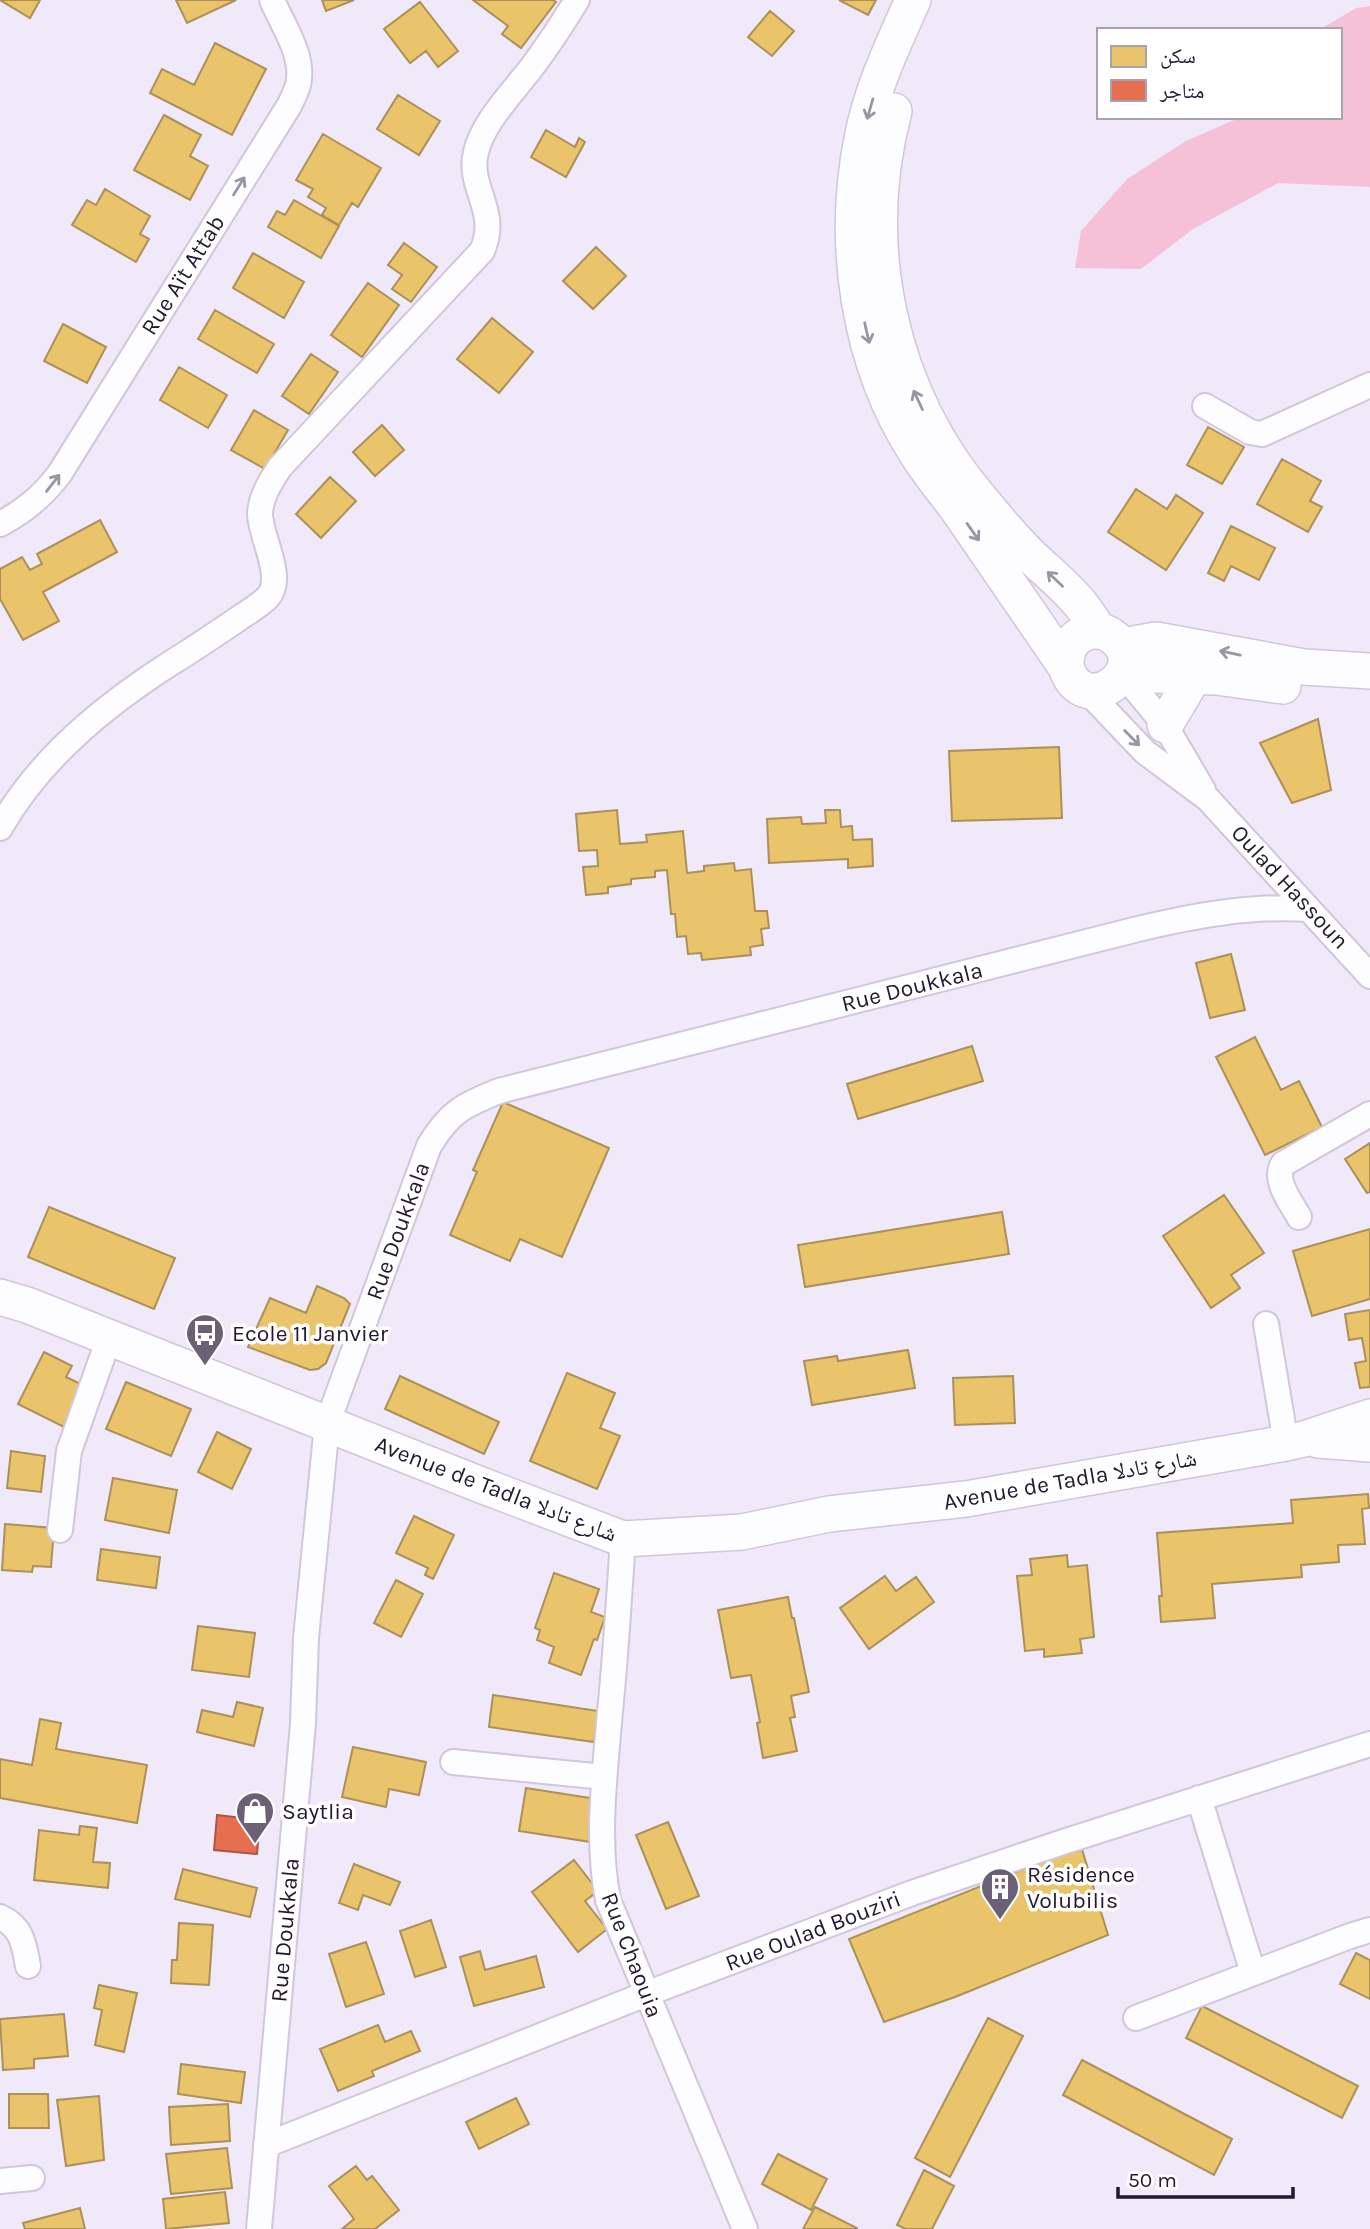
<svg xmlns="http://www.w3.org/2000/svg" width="1370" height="2229" font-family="Karla,'Noto Naskh Arabic',sans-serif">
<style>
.green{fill:#f6c1d6}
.homes{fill:#e9c46a;stroke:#ad9059;stroke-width:2}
.shops{fill:#e76f51;stroke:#ac5547;stroke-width:2}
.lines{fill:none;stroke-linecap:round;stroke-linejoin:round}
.street-casing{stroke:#d0c7dc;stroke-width:28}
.secondary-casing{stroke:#d0c7dc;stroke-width:38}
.street{stroke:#fdfcfe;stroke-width:24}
.secondary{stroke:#fdfcfe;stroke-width:35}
.oneway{stroke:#9a95a2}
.labels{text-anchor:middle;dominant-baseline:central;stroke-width:7;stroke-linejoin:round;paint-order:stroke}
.street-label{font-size:23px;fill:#221831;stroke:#fff}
.poi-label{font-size:23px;fill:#221831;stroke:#fff;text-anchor:start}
</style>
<rect width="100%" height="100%" fill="#efe9f9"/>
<path class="green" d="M1370,6V187L1278,183L1193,229L1141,269L1075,268L1081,231L1127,179L1186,141L1241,117H1340V30H1319L1356,8Z"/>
<path class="homes" d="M0,0H40L30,18Z
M176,0H236L187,23Z
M322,0H354L326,11Z
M473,0H553L556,2L521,48L502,34L508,26Z
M839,0H876L868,15Z
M420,2L458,51L438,67L426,51L410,63L384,29Z
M770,11L794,31L772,56L748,37Z
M215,43L266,69L232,135L150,93L162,69L194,85Z
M398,95L440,121L419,155L377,129Z
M164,115L201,135L190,156L208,166L190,200L134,170Z
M546,130L575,147L579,138L585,142L566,177L531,157Z
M323,134L381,168L358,207L352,203L339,225L322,215L326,208L308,197L313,189L296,180Z
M105,189L150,216L140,234L149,239L136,262L72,225L87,200L96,205Z
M294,200L339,226L321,258L268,227L277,211L285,215Z
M404,243L437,267L411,302L392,289L402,275L388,265Z
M596,247L626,276L593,309L563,281Z
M253,253L304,282L284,318L233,288Z
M368,283L399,305L362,357L331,335Z
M215,310L274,344L257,373L198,339Z
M492,318L533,352L499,393L457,359Z
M63,324L106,347L87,383L44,361Z
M311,354L338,372L309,414L282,396Z
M179,367L227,395L208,428L160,400Z
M254,410L288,430L265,469L231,450Z
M382,425L404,450L375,476L353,452Z
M1208,427L1244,447L1222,484L1187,465Z
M1282,459L1321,481L1310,501L1322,507L1308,532L1257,504Z
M330,477L356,501L321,538L296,514Z
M1136,489L1167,509L1176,495L1203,513L1166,570L1108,532Z
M100,520L117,552L43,592L59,621L23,640L0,599V569L22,557L30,570L42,564L37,554Z
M1231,526L1275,548L1259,580L1231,566L1224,581L1208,573Z
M1318,719L1331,790L1292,803L1260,743Z
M1059,747L1062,818L952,821L949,751Z
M617,810L620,844L647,842L646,835L683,831L687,873L704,871V866L734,863L735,871L751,869L755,911H767L769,928L761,929L763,945L750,947L751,955L702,960L701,953L688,954L686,936L677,937L675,914H671L667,870L655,871V877L631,879V884L608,887V893L586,895L583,867L598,866L597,850L579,851L576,814Z
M825,810H840L841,827L852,826L853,840L872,839L873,866L848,868V859L769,863L767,819L801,817L802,824L826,823Z
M1231,954L1245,1010L1210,1018L1196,963Z
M1255,1037L1281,1090L1299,1081L1322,1127L1265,1155L1216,1057Z
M972,1046L983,1081L858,1119L847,1084Z
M503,1102L609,1148L562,1257L520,1239L510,1261L450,1235L477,1172L473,1170Z
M1370,1143V1192L1367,1193L1345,1159Z
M1224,1195L1264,1253L1231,1275L1240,1288L1211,1308L1163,1236Z
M49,1207L175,1258L154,1309L28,1257Z
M1002,1212L1009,1254L805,1287L798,1245Z
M1370,1229V1299L1312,1316L1293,1251Z
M317,1286L344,1298L350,1304L326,1363L318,1369L310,1370L248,1347L270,1298L306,1313Z
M1370,1310V1387L1360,1388L1355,1363L1366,1361L1362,1338L1349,1340L1345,1314Z
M908,1350L915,1388L812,1405L804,1361L837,1356L838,1361Z
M44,1352L72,1366L66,1377L85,1386L64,1427L18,1404Z
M567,1373L615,1393L600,1428L620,1436L597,1489L530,1461Z
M400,1376L499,1422L484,1454L385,1409Z
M1013,1376L1015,1423L955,1425L953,1378Z
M126,1382L191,1409L171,1456L106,1429Z
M217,1432L251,1449L232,1489L198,1472Z
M11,1451L45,1456L41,1492L7,1488Z
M113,1478L177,1490L169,1533L105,1520Z
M1368,1494L1369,1508L1362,1509L1365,1544L1338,1545L1339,1562L1301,1565L1302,1577L1212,1584L1215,1618L1161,1622L1159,1596H1162L1157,1533L1293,1523L1291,1500Z
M414,1516L454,1535L433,1579L425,1575L428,1568L396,1553Z
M5,1524L54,1528L51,1567L33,1566L32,1572L2,1570Z
M101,1549L160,1557L156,1588L97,1580Z
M1067,1555L1068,1567L1087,1565L1094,1637L1080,1639L1082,1653L1044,1657V1649L1025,1651L1017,1576L1032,1575L1030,1559Z
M554,1573L599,1589L591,1612L605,1617L597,1640L594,1639L581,1675L549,1663L554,1647L537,1640L540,1630L535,1628Z
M885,1576L896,1591L916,1577L934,1602L869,1649L840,1608Z
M396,1580L423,1594L401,1637L374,1623Z
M788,1597L792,1618H794L809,1692L791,1696L795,1717L790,1718L797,1751L763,1758L757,1723L760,1722L751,1675L731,1678L718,1610Z
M198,1626L255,1633L249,1677L192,1670Z
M493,1695L598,1711L594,1742L489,1727Z
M237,1702L263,1708L254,1746L197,1732L202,1710L233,1717Z
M40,1719L61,1723L56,1749L147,1765L137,1823L0,1798V1759L32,1765Z
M353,1747L426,1762L419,1795L389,1789L386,1807L342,1797Z
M526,1788L597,1799L591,1842L519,1831Z
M668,1822L699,1896L666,1909L636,1835Z
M80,1826L97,1828L93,1862L110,1863L108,1888L34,1880L39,1830L79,1835Z
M1081,1846L1108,1935L955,1997L884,2022L849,1939Z
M574,1860L598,1891L585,1901L607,1929L578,1952L532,1892Z
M354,1864L400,1882L390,1905L363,1895L358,1910L339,1903Z
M183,1869L257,1888L250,1917L175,1899Z
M431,1920L446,1967L415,1977L400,1931Z
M179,1923L213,1925L209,1985L171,1983L172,1960H177Z
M366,1942L384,1994L346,2007L329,1954Z
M480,1951L485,1970L536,1956L544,1987L474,2006L460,1957Z
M1356,1953L1370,1960V1999L1340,1984Z
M99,1985L137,1993L124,2052L95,2045L102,2010L94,2008Z
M1202,2006L1358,2086L1342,2118L1186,2038Z
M64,2014L68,2056L34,2059V2068L3,2070L0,2019Z
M988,2018L1023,2036L950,2177L915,2158Z
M378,2025L385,2042L411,2031L420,2051L372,2071L374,2076L338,2091L320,2049Z
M1082,2060L1232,2139L1214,2175L1063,2095Z
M181,2064L245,2072L241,2103L178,2094Z
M9,2094H48L49,2128H9Z
M99,2096L104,2160L66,2166L57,2100Z
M516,2098L529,2124L479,2149L466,2122Z
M228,2104L230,2141L171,2145L169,2107Z
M227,2148L232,2188L171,2194L166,2154Z
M778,2154L827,2179L811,2210L762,2184Z
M356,2166L367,2180L372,2176L399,2210L375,2229H342L354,2219L329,2186Z
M924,2170L954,2186L932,2229H906L897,2225Z
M225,2192L229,2223L166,2229L163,2199Z
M815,2207L857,2228V2229H803Z
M80,2208L85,2229H25L23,2223Z"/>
<path class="shops" d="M217,1815L260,1820L257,1854L214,1850Z"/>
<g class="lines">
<defs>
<path id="street" d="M1205,406L1250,432L1262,434L1370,385
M0,524C25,511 43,496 60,473L289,106C292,100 296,92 298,85C305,56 283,26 272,0
M1123,674L1165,725L1203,790
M1085,689L1145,752L1208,799L1370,976
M0,828C40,758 104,706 171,663C194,649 216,634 238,619C248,612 259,606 268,597C285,578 261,538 260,515C260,497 271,481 280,467L482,251C500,211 467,188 476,152C483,121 516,89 535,63C550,43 564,21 577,0
M1299,1217C1291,1202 1273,1181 1283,1164L1370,1114
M1266,1324L1286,1443
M60,1530L69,1451L109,1338
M623,1539C619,1597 616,1654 610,1711C605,1774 596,1838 608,1900L745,2229
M453,1762L604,1777
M1199,1798L1253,1973
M0,1917C22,1927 24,1944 28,1966
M1136,2018L1350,1936L1370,1930
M266,2145L646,1994L912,1893L1063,1842L1370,1744
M0,2181L32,2178
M259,2229L303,1723L306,1638L327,1424L429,1146C450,1111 463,1106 499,1091L1138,929C1193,916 1251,905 1308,909"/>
<path id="secondary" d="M913,0C893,45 871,90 862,139C841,244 858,363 917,454C930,475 947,494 961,514C996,565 1031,616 1066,667C1084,723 1155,668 1113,637C1106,631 1096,630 1087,632C1071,637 1065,651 1066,667
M894,111C858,247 890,394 982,501C996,518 1011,536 1028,553C1045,570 1066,586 1081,605C1088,613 1093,622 1099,631
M1122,646L1156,640L1304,667L1370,671
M1123,674L1216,677L1283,686
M1165,725L1193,678
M0,1297L27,1305L481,1485L623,1539L742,1532L829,1514L966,1499L1286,1443L1304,1439L1370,1417
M1318,1440L1370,1444"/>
</defs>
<use href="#street" class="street-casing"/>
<use href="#secondary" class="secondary-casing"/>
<use href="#street" class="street"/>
<use href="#secondary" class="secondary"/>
</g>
<defs><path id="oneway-shaft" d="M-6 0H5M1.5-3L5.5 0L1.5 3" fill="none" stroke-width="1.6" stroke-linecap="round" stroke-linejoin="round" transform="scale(1.75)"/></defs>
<g class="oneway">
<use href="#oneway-shaft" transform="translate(870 109) rotate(106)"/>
<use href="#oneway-shaft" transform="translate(239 186) rotate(-58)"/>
<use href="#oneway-shaft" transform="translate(867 333) rotate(77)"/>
<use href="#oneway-shaft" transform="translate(918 400) rotate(-115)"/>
<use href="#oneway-shaft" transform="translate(53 483) rotate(-52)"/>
<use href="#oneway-shaft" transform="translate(973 532) rotate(55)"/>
<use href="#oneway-shaft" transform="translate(1055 579) rotate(-136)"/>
<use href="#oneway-shaft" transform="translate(1230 653) rotate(-168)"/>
<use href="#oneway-shaft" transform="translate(1132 738) rotate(46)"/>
</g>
<defs>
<symbol id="bus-pin" viewBox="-11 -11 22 30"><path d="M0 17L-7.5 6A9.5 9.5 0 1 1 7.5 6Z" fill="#6a6177" stroke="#fff"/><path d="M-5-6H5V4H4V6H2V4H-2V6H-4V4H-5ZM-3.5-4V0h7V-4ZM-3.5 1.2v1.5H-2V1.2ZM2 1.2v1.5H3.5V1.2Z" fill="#fff"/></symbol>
<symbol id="shop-pin" viewBox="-11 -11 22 30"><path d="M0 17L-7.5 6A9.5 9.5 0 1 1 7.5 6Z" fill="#6a6177" stroke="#fff"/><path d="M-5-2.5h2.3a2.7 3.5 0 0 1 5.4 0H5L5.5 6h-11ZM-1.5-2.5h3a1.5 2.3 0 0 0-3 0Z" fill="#fff"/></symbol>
<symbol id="building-pin" viewBox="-11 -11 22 30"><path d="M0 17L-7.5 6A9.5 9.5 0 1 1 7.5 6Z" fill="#6a6177" stroke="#fff"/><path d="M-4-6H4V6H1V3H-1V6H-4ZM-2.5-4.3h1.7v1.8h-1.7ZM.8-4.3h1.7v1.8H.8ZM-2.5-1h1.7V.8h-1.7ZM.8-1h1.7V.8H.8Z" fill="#fff"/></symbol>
</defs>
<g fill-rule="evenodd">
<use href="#bus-pin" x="183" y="1311" width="44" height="60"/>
<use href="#shop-pin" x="233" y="1789" width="44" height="60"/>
<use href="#building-pin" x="978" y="1865" width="44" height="60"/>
</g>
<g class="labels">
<g class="street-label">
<text transform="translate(183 275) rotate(-58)">Rue Aït Attab</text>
<text transform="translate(1290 887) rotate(47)">Oulad Hassoun</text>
<text transform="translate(912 987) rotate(-14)">Rue Doukkala</text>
<text transform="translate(398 1231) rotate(-70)">Rue Doukkala</text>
<text transform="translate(1070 1480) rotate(-10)">Avenue de Tadla شارع تادلا</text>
<text transform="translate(496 1489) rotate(21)">Avenue de Tadla شارع تادلا</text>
<text transform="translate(285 1930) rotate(-85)">Rue Doukkala</text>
<text transform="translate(813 1931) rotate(-21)">Rue Oulad Bouziri</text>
<text transform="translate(632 1955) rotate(69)">Rue Chaouia</text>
</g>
<g class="poi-label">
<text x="232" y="1333">Ecole 11 Janvier</text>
<text x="282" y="1811">Saytlia</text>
<text x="1027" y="1874">Résidence<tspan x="1027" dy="26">Volubilis</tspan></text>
</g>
</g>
<rect x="1097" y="28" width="245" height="91" fill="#ffffff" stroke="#a7a3ad" stroke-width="2"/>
<rect x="1111" y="46" width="35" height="21" fill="#e9c46a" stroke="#a7a3ad" stroke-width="2"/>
<text x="1160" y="63" font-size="21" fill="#221831">سكن</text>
<rect x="1111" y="80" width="35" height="21" fill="#e76f51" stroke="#a7a3ad" stroke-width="2"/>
<text x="1160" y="98" font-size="21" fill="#221831">متاجر</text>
<path d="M1118 2187v10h175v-10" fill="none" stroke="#221831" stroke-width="3.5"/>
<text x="1128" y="2187" font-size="21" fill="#221831" stroke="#ffffff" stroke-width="5" paint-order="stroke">50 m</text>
</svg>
